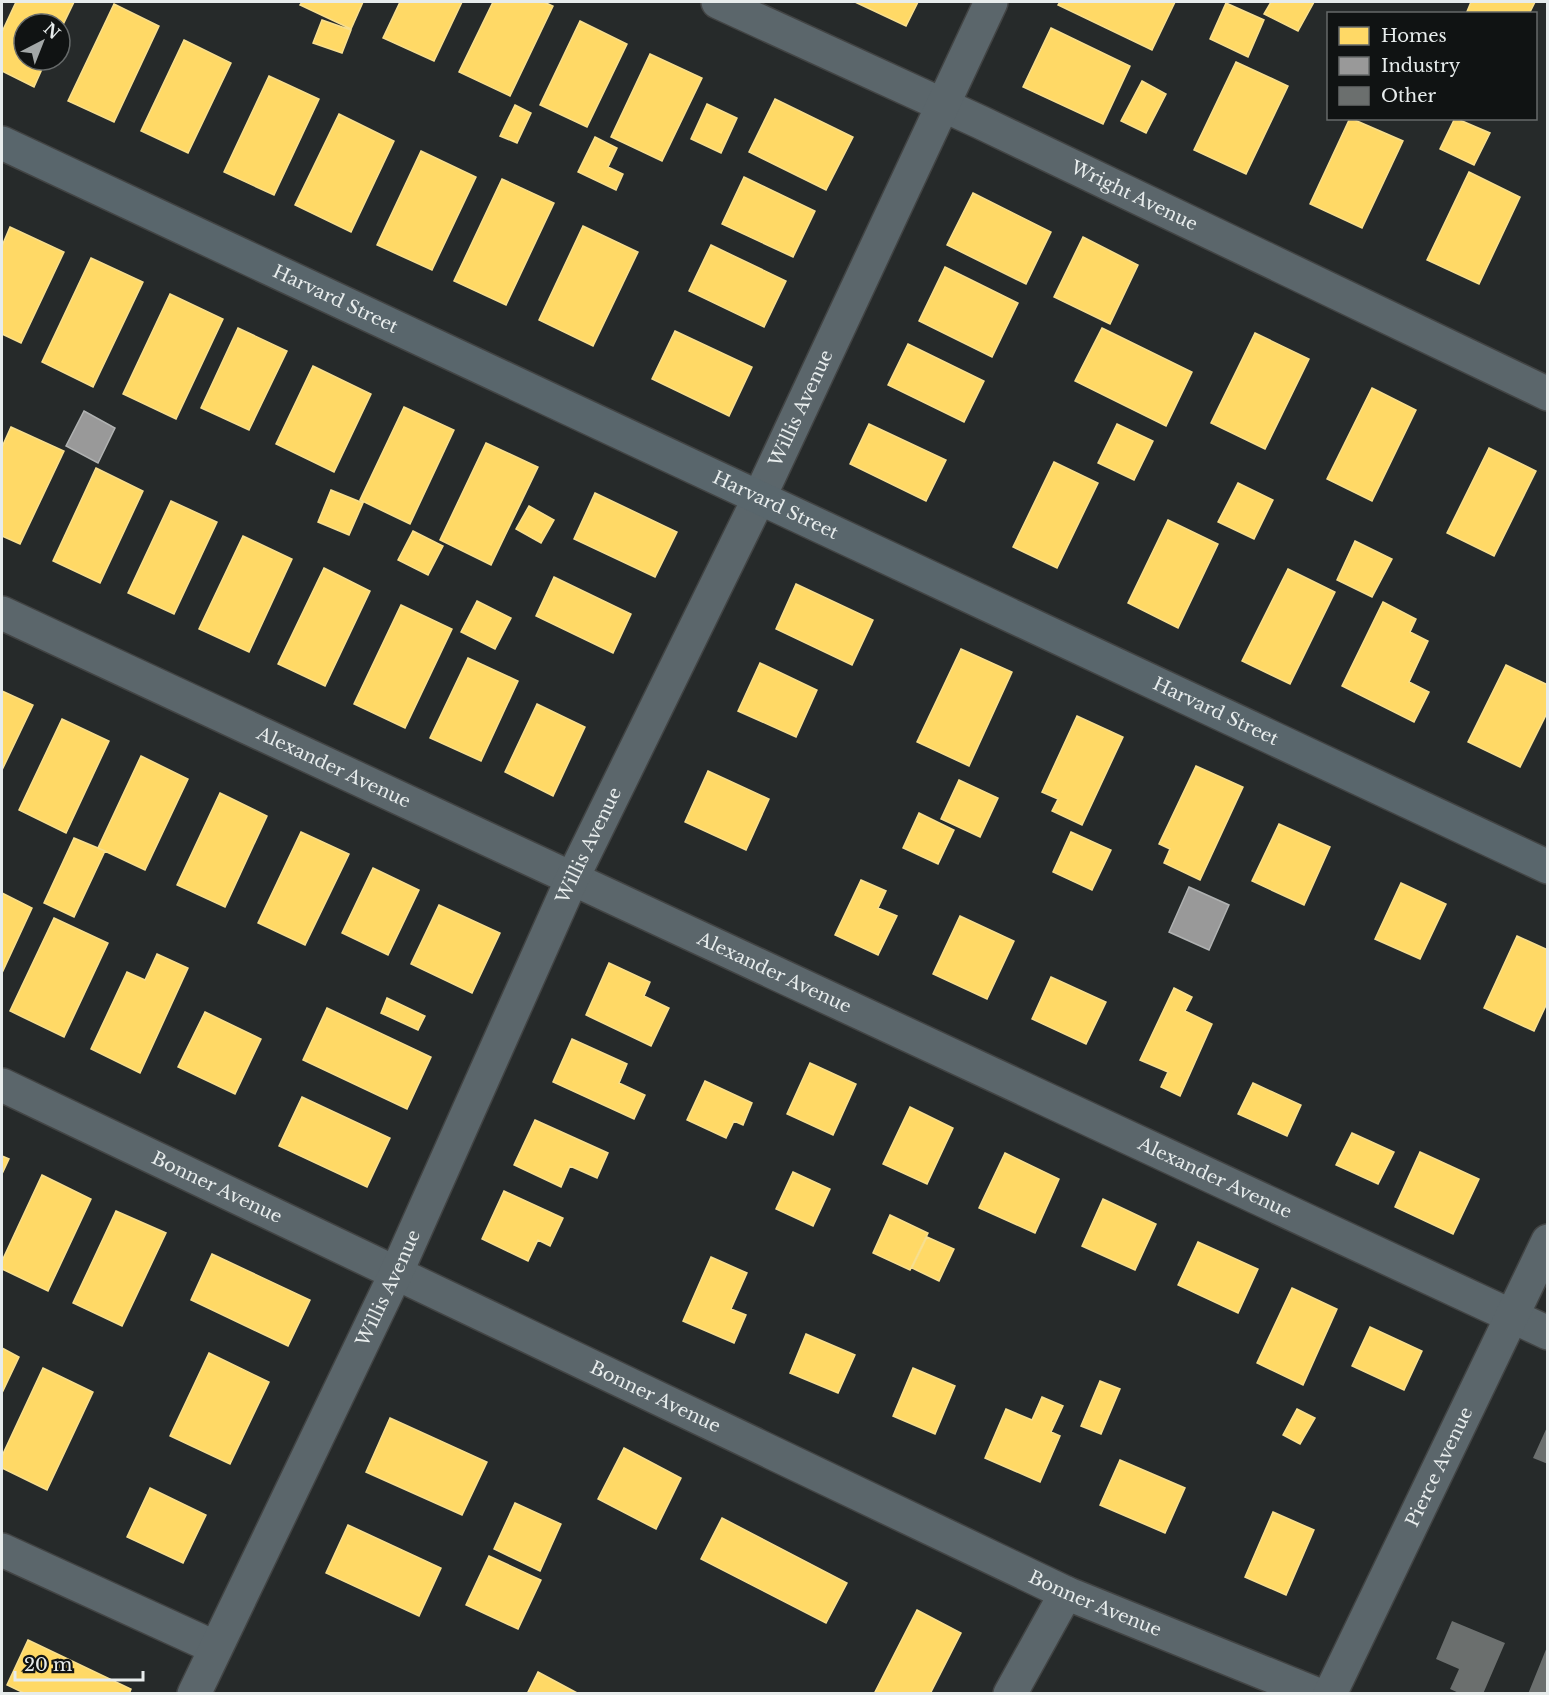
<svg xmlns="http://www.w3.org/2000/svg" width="1549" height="1695" font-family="'Libre Baskerville',serif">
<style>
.homes{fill:#ffd966;stroke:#f8df8e;stroke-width:1.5}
.industry{fill:#999;stroke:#b0b2b2;stroke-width:1.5}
.building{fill:#6b6f6e}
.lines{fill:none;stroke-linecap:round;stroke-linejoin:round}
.minor-casing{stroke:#424444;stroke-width:36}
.major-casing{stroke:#424444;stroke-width:36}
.minor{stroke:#5b666b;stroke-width:33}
.major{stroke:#59666c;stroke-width:33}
.labels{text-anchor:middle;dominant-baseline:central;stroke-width:6;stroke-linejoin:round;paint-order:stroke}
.street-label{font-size:18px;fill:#e7ecec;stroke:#101313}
</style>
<rect width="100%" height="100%" fill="#262a2a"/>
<path class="homes" d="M16,2H74L60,31V24H24V60H46L34,87L2,71V32Z
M302,2H363L351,29L300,5Z
M400,2H462L434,61L383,38Z
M493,2H544L553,6L510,96L459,72Z
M855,2H918L906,26Z
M1060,2H1175L1152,50L1058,5Z
M1271,2H1314L1298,31L1264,14Z
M1471,2H1535L1529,14H1466Z
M1226,3L1264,20L1248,57L1210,39Z
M114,4L159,26L114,122L68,101Z
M322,20L351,30L342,53L313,43Z
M580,21L627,44L587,127L540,105Z
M1051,28L1130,66L1103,124L1023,87Z
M184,40L231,63L188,153L141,131Z
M650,54L702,78L662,161L611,137Z
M1236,62L1288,86L1246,174L1194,150Z
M269,76L319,99L274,195L224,172Z
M1142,81L1166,94L1146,133L1121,121Z
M775,99L853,137L826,190L749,152Z
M707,104L737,118L721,153L691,139Z
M515,105L531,113L517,143L500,136Z
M339,114L394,141L351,232L295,205Z
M1350,118L1403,141L1362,228L1310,204Z
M1455,118L1490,133L1474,165L1440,149Z
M595,137L617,148L608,167L623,174L616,190L578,172Z
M421,151L476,177L432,270L377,245Z
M1469,172L1520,197L1479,284L1427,260Z
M744,177L815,211L793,257L722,224Z
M502,179L554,203L506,305L454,281Z
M973,193L1051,232L1026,284L947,245Z
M583,226L638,252L593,346L539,320Z
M10,227L64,252L21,343L2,334V246Z
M1083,237L1138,265L1110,324L1054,297Z
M711,245L786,281L764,327L689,291Z
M91,258L143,282L93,387L42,362Z
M945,267L1018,303L992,357L919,321Z
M170,294L223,319L176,419L123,394Z
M238,328L287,351L249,430L201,408Z
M1102,328L1192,372L1166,426L1075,381Z
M675,331L752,367L729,416L652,379Z
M1255,333L1309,359L1265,449L1211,423Z
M908,344L984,381L964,422L888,385Z
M313,366L371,394L334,472L276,444Z
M1372,388L1416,410L1372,501L1327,479Z
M404,407L454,430L410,524L360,500Z
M869,424L946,460L926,501L850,464Z
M1117,424L1153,441L1134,480L1098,463Z
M11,427L64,451L20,544L2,536V447Z
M486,443L538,467L491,565L440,540Z
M1489,448L1536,471L1494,556L1447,533Z
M1054,462L1098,483L1057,568L1013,547Z
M96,468L143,491L100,583L53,561Z
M1238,483L1273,500L1254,539L1218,522Z
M331,490L363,503L349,535L318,522Z
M595,493L677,532L655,577L574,539Z
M171,501L217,522L174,614L128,593Z
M529,506L554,520L541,543L516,529Z
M1168,520L1218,544L1178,628L1128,603Z
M413,531L443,546L428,575L398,560Z
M243,536L292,559L249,652L199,629Z
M1355,541L1392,559L1372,597L1337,580Z
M324,568L370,591L325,686L278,664Z
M1288,569L1335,592L1290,684L1242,661Z
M554,577L631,614L613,653L536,616Z
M796,584L873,620L852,665L776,629Z
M477,601L511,618L495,649L461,632Z
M1383,602L1416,619L1410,632L1428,641L1409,682L1429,692L1414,722L1342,686Z
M401,605L452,629L405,728L354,704Z
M961,649L1012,672L969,766L917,742Z
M468,658L518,681L481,761L430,738Z
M760,663L817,690L796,737L738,711Z
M1506,665L1548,685V711L1520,767L1468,742Z
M2,691L33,705L2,770Z
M537,704L585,727L553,796L505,772Z
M1077,716L1123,737L1082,825L1052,811L1058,799L1042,792Z
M62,719L109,741L66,833L19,810Z
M141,756L188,779L145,870L98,848Z
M1196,766L1243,787L1200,880L1164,863L1170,849L1159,844Z
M708,771L769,799L746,850L685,822Z
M959,780L998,798L980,837L941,819Z
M220,793L267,816L225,907L177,885Z
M919,813L954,830L938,864L903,848Z
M1279,824L1330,847L1304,905L1252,881Z
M301,832L349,854L305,945L258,923Z
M1071,832L1111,850L1092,890L1053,872Z
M74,838L105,851L74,917L44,903Z
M373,868L419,890L388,955L342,933Z
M861,880L886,891L878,908L897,916L878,955L835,935Z
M1401,883L1446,904L1420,959L1375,939Z
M2,893L32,908L2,973Z
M439,905L500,933L472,993L411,964Z
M960,916L1014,941L987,999L933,974Z
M54,918L108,943L64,1037L10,1011Z
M1517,936L1548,950V1001L1534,1031L1484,1008Z
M157,954L188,968L140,1073L91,1049L127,972L145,980Z
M609,963L650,982L644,996L669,1008L651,1046L586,1015Z
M1051,977L1106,1002L1086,1044L1032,1019Z
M1174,988L1192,997L1185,1011L1212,1024L1180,1096L1161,1087L1168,1072L1140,1060Z
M387,998L425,1016L418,1030L381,1013Z
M327,1008L431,1057L407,1109L303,1060Z
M205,1012L261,1039L235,1094L178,1067Z
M572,1039L627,1064L619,1083L645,1095L634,1119L553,1082Z
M810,1063L856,1084L833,1135L787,1114Z
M705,1081L752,1103L743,1125L734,1121L726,1138L687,1120Z
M1253,1083L1301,1105L1287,1136L1238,1114Z
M302,1097L390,1138L367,1187L279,1146Z
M910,1107L953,1128L927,1184L883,1164Z
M535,1120L608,1153L597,1178L570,1166L561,1187L514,1165Z
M1352,1133L1394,1152L1378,1184L1336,1165Z
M1420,1152L1479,1179L1453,1234L1395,1207Z
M1005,1153L1059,1179L1035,1233L979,1208Z
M2,1156L9,1159L2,1174Z
M793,1172L830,1189L813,1226L776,1209Z
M42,1175L91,1199L48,1291L2,1269V1261Z
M504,1191L563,1218L550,1246L538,1240L528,1261L482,1239Z
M1103,1199L1156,1224L1135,1270L1082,1246Z
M116,1211L166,1233L122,1326L73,1303Z
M890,1215L928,1233L910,1270L873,1253Z
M927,1237L954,1249L939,1281L912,1268Z
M1198,1242L1258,1269L1238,1313L1178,1285Z
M212,1254L310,1300L288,1346L191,1300Z
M711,1257L747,1273L731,1309L746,1315L734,1343L683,1321Z
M1292,1288L1337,1309L1303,1385L1257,1363Z
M1370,1327L1422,1351L1404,1390L1352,1366Z
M806,1334L855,1355L838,1393L790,1373Z
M2,1348L19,1357L2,1393Z
M209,1353L269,1382L230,1464L170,1436Z
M43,1368L93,1392L47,1490L2,1468V1456Z
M913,1368L955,1386L935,1434L893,1416Z
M1100,1381L1120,1389L1101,1434L1081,1426Z
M1042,1397L1063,1406L1051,1432L1060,1436L1040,1482L985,1458L1006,1409L1032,1420Z
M1297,1409L1315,1418L1300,1444L1283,1435Z
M390,1418L487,1462L462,1515L366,1472Z
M624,1448L681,1478L656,1529L598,1499Z
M1120,1460L1185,1488L1165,1533L1100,1505Z
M150,1488L206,1515L183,1563L127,1537Z
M515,1503L561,1524L540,1571L494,1549Z
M1273,1512L1314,1530L1286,1595L1245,1577Z
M722,1518L847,1583L826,1623L701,1559Z
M348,1525L441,1568L419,1616L326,1573Z
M489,1556L541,1580L518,1629L466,1605Z
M917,1610L961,1633L930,1694H874Z
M28,1640L131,1689L129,1694H26L7,1685Z
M538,1672L579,1694H527Z"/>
<path class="industry" d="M84,411L115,428L98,463L66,446Z
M1189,887L1229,905L1209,950L1169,932Z"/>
<path class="building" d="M1548,1425V1464L1533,1458Z
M1452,1621L1505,1643L1483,1694H1461L1450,1689L1459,1669L1436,1659Z
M1547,1647L1548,1694H1528Z"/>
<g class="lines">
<defs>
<g id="minor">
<path id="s1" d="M718,2L980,122L1548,394"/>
<path id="s2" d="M2,613L1548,1333"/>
<path id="s3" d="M2,1085L1066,1593L1316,1694"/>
<path d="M2,1550L214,1647"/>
<path id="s4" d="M194,1694L397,1271L572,879L759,498L991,2"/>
<path d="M1010,1694L1066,1593"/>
<path id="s5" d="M1330,1694L1548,1241"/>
</g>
<g id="major">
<path id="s6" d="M2,143L1548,867"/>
</g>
</defs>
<use href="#minor" class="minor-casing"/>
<use href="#major" class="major-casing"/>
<use href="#minor" class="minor"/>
<use href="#major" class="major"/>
</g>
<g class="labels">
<g class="street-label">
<text stroke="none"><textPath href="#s1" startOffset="459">Wright Avenue</textPath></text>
<text stroke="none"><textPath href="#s6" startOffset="368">Harvard Street</textPath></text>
<text stroke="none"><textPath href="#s4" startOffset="1422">Willis Avenue</textPath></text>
<text stroke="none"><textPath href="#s6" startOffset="854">Harvard Street</textPath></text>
<text stroke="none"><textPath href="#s6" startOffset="1340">Harvard Street</textPath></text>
<text stroke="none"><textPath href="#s2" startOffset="366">Alexander Avenue</textPath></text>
<text stroke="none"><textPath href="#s4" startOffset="936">Willis Avenue</textPath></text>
<text stroke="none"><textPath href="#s2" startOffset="852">Alexander Avenue</textPath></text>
<text stroke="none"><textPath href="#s2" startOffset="1338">Alexander Avenue</textPath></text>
<text stroke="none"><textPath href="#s3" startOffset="238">Bonner Avenue</textPath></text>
<text stroke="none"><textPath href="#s4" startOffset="450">Willis Avenue</textPath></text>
<text stroke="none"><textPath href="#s3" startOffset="724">Bonner Avenue</textPath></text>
<text stroke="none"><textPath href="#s5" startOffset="252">Pierce Avenue</textPath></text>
<text stroke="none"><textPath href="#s3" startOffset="1210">Bonner Avenue</textPath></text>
</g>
</g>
<rect width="1549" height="1695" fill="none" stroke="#e7ecec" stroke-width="6"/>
<rect x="1327" y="12" width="210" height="108" fill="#101313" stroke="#666a6a" stroke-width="1.5"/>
<rect x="1339" y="27" width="30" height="18" fill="#ffd966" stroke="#666a6a" stroke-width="1.5"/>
<text x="1381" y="42" font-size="18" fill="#e7ecec">Homes</text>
<rect x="1339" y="57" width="30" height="18" fill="#999999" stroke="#666a6a" stroke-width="1.5"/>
<text x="1381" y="72" font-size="18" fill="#e7ecec">Industry</text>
<rect x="1339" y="87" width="30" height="18" fill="#6b6f6e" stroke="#666a6a" stroke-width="1.5"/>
<text x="1381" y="102" font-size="18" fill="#e7ecec">Other</text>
<g transform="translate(42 42) rotate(42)"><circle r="28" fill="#101313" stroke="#666a6a" stroke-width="1.5"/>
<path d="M0-4.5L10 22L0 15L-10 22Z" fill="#a3a8a8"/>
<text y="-9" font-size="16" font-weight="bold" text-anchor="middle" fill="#e7ecec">N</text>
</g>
<path d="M15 1671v9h128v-9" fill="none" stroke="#e7ecec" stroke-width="3"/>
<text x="24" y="1671" font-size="18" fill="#e7ecec" stroke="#101313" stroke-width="4.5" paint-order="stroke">20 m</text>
</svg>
